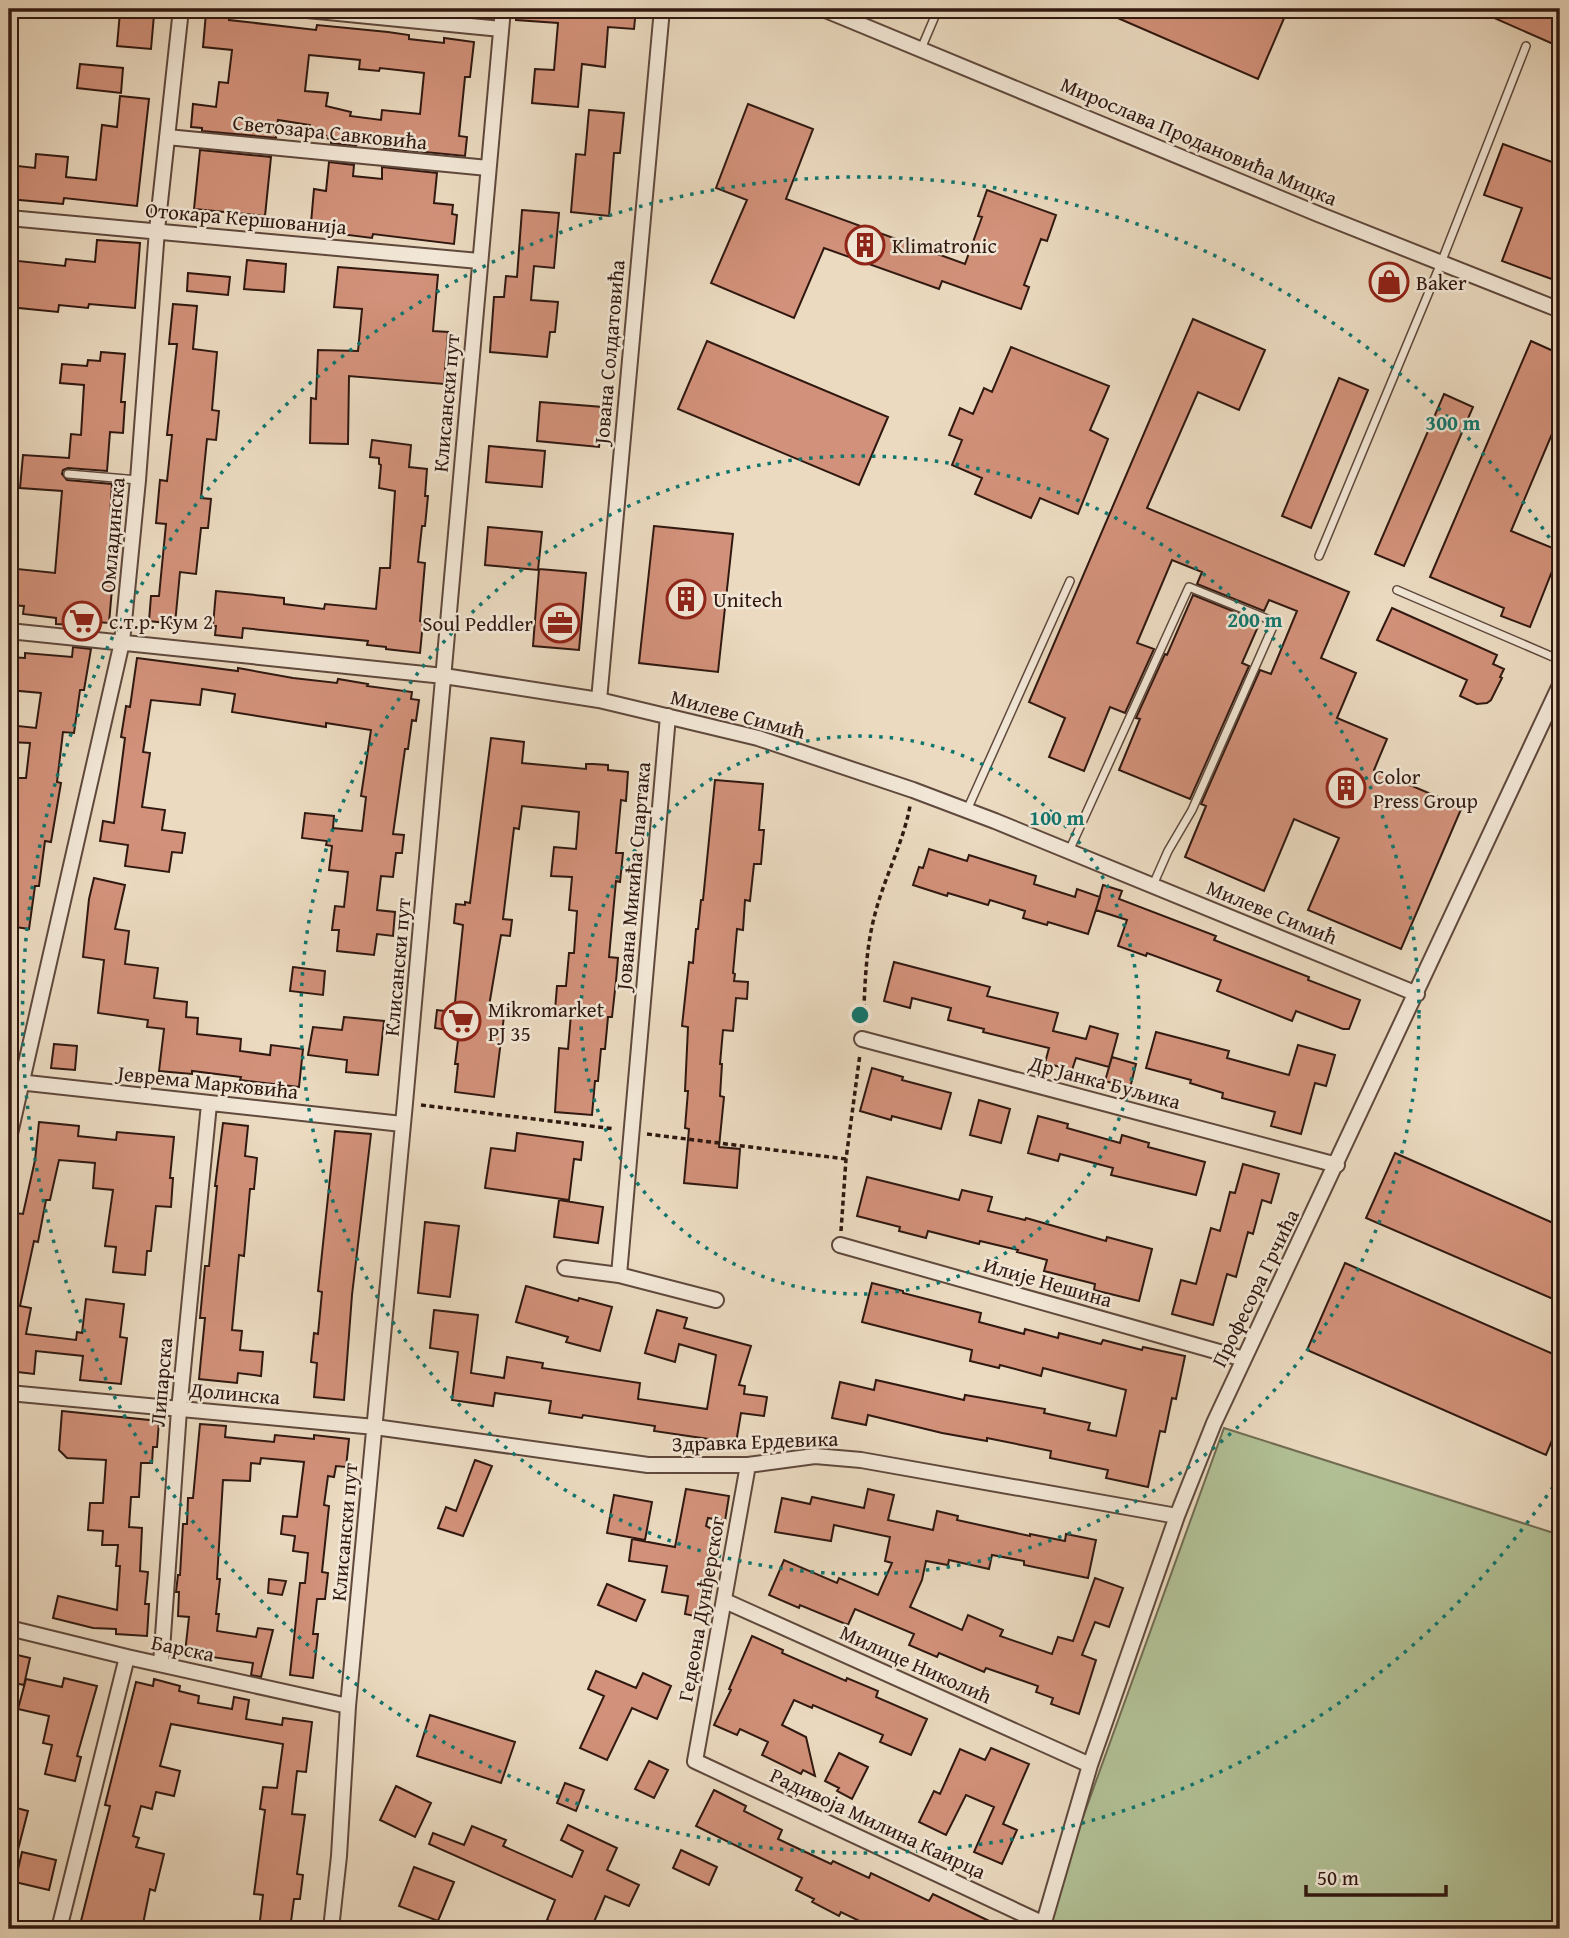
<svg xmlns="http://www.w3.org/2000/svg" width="1569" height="1938" font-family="'Gentium Book Plus',serif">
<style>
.green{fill:#b2c196;stroke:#716c53;stroke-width:2}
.building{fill:#d2917a;stroke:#301810;stroke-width:2;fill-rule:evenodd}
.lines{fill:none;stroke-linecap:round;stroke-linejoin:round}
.service-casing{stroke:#5f483c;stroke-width:10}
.minor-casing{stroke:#5f483c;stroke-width:18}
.path{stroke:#301810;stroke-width:3.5;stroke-dasharray:5 3.5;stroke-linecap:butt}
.service{stroke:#f2e7d6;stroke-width:7}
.minor{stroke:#f2e7d6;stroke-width:14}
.ring{fill:none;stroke:#0f766e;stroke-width:3.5;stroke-dasharray:3.5 7}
.labels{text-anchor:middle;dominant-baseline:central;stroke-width:5;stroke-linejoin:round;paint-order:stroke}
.street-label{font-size:21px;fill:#301810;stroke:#f2e7d6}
.poi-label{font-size:21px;fill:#301810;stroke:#f2e7d6;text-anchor:start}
.centre{fill:#0f766e;stroke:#f2e7d6;stroke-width:3.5}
.ring-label{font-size:21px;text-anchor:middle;font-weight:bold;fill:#0f766e;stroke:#f2e7d6;stroke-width:5;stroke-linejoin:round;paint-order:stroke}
</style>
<rect width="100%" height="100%" fill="#ebdac0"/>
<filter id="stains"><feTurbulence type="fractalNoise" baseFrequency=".00286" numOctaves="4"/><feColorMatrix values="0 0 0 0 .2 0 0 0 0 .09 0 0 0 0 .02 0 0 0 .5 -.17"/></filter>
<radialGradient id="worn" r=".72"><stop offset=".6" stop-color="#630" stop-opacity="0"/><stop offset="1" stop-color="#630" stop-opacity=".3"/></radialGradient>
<path class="green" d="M1224,1428L1560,1535V1929H1054L1050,1908Z"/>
<path class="building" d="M516,9H636L634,29L608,27L605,67L582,64L578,107L532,103L535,69L554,70L558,23L516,20Z
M1097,9H1288L1258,79Z
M1474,9H1549L1560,14V47Z
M120,12L154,15L151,49L117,46Z
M206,13L229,16V20L316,30L317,25L388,32L409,35V39L444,43V38L474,42L470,77H465L459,136L467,137L465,156L384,148V146L357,143L356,146L331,143V139L325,138L326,136L309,134L310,125L278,120L276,138L202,131V128L191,127L193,104L216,107L219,82L228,83L232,50L203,47ZM309,55L360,60L359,69L379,71L380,68L424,73L420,114L382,110L381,120L350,116L351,112L326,106L328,93L305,91Z
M80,64L123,68L121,93L77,88Z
M120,96L149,99L137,206L64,198L63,204L9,199V165L35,168L36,154L68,157L66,177L96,180L102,125L117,127Z
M748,104L813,129L786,199L965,264L982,217L978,216L987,190L1056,215L1047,241L1041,239L1024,285L1029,287L1021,309L942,281L939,289L824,248L794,318L711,283L747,200L716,188Z
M589,110L624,113L620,153H614L609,216L571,212L576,154L585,155Z
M1503,144L1560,165V282L1502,261L1522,208L1484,195Z
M200,150L271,157L265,216L194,209Z
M329,162L354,165L353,176L382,179V167L437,173L434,203L453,205L452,214L457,215L454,244L373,234L372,238L340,234L341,226L311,223L314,189L326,191Z
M522,210L559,213L554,268L534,266L531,300L558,302L555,332H550L547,357L490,352L494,297H504L506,276L517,277Z
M97,240L140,243L135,308L89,304L88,308L59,305L58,312L9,307V260L65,266L66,259L95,262Z
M247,260L286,264L284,292L244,289Z
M338,267L438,275L433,331L448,332L444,384L349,376L348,444L310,443L311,398L316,399L318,350L358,351L362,309L334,307Z
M188,273L230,277L228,295L187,291Z
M173,304L197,306L193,349L217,352L212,410L219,411L216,440L207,439L201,498L211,499L208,528H201L196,574L180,572L175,624L149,621L151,596H159L166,524L156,523L160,480L167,481L172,435H167L177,344H169Z
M1193,319L1265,350L1239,410L1198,392L1147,508L1349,592L1321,658L1356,673L1337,718L1387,739L1374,770L1462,807L1401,949L1308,910L1339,838L1294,819L1264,891L1185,857L1206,806L1201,804L1260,670L1271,674L1297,611L1269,600L1264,611L1197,584L1202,572L1172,560L1137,643L1154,649L1125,713L1110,707L1084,771L1049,757L1065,718L1029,702Z
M707,341L888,417L859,485L678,409Z
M1531,341L1560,354V415L1511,531L1560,551L1530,627L1501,616L1504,608L1430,577Z
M1011,347L1109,386L1090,430L1108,439L1078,514L1040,498L1031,518L975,494L982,478L952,465L962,440L949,435L960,408L973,414L984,388L992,392Z
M101,352L125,354L121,402H125L123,433L110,432L107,471L68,468L63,470L62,474L67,480L112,484L110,517L119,518L117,566H114L109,623L96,622V630L75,628V625L56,624V618L23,614L24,606L9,605V570L18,571V569L55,573L62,491L20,488L23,455L69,458L71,434L81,435L84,385L60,383L62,364L87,366L88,360L100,361Z
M1339,378L1368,390L1311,528L1282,516Z
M1444,394L1473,407L1404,566L1375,554Z
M540,402L603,407L599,447L537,441Z
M372,440L411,445L409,467L427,469L425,496H428L425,526H422L418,562L425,563L420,621L423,622L420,653L386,649V647L367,645L368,641L243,628L242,638L215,635L216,626H213L216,591L284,598V604L324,609L325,604L376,609L380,568H390L395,491L379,488L381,465L379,464V458L370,457Z
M489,446L545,451L542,487L486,482Z
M654,526L733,534L718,672L639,663Z
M488,527L542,532L538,570L485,565Z
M539,569L586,573L579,650L533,646Z
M1193,595L1260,622L1242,663L1249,666L1190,799L1119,770L1140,719L1136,718L1165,654L1167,655Z
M1392,608L1497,655L1493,664L1504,669L1500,677L1502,678L1491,700L1487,703L1477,704L1460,696L1467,680L1377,640Z
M73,647L91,649L84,690H80L74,733L63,732L57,782L61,783L51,842L45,841L39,886H35L29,929L9,926V823L12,799H9V778H26L30,743L9,742V725L36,728L41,693L9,690V657L25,658V653L72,657Z
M137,658L238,671V668L293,678L337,683L338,679L368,684L367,686L412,692L411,699L419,700L416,721L412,720L408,749H405L393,834L404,835L402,853H396L393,877L381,876L377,910L395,912L393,936L377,934L374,955L337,951L339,930H332L335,906L344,907L348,872L329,870L332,846L326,845L327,841L302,838L305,813L334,816L333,828L362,831L366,797L361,796L371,730L326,723V727L232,712L235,694L202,689L200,705L151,700L143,752L150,753L142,807L165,810L162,830L185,833L182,853L172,852L169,872L125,866L128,845L100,841L103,821L114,823L125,738L121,737L126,706L130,707Z
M491,738L524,742L522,763L586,769V764H593L608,765V770L628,772L626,801L621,800L616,853H623L620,882L616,881L609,957L618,958L616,981L612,1017H608L605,1049H601L598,1081H595L592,1115L555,1112L559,1048L568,1049L571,1014L569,1012L555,1010L557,986H566L569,953H574L577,911L569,910L572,877L551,876L554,847L576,849L579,812L522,806L519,829L514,828L503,919L512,920L510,936L501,935L489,1006L505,1008L494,1097L455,1092L458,1064H455L459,1032L435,1028L437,1010L454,1012L463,925L454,923L456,904L465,905V902L470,903Z
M715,780L763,784L759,830H764L761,864H754L750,901L745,900L743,930L737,929L733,973L735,974L734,981L748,982L747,999L736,998L733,1031L723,1030L720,1064H722L720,1096L724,1097L719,1147L740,1149L737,1188L684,1183L689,1129L685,1128L688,1091H685L688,1027L682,1026L689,962L693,963L696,929H698L701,900H703Z
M929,849L967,861L969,855L1036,876L1034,884L1075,897L1077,889L1100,897L1088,934L1048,922L1047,925L1023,918L1025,911L990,900L988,905L948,893L947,896L913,885L919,867L923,868Z
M94,878L125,885L115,929L129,931L125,964L158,968L154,998L187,1002L186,1017L198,1018L197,1034L241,1039L240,1051L270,1055L271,1045L303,1049L299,1087L240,1080L241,1077L192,1071V1074L159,1071L164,1029L147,1027L148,1020L98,1013L104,960L83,957L89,899Z
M1103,885L1122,891L1119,899L1216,936L1214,940L1309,977L1308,980L1360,1000L1349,1029H1343L1296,1011L1292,1021L1217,991L1221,980L1147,953L1146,956L1118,946L1127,920L1096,910Z
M894,962L990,987L987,996L1058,1013L1053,1031L1086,1039L1090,1026L1118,1034L1109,1067L1076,1058L1072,1070L1045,1063L1049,1048L983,1032L984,1029L948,1020L951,1008L912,998L910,1008L884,1001Z
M293,967L325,971L323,995L290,991Z
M344,1017L384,1021L378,1075L346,1072L347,1060L308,1055L313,1027L342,1030Z
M1156,1032L1229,1051L1227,1058L1289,1075L1298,1045L1335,1055L1326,1086L1315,1083L1301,1134L1271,1126L1275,1112L1222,1098L1223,1093L1190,1083L1191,1080L1146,1068Z
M54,1044L77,1046L75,1070L51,1068Z
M1112,1057L1136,1064L1130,1088L1105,1081Z
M872,1068L903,1077L902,1080L951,1093L941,1129L892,1116L891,1120L860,1111Z
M979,1100L1010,1109L1001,1143L970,1135Z
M1038,1116L1068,1124L1067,1128L1120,1143L1122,1135L1149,1143L1148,1147L1205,1162L1196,1195L1111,1175L1113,1168L1060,1154L1058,1161L1028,1153Z
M39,1122L79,1126L78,1136L116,1140L117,1132L174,1137L170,1178H173L171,1207L156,1206L151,1251H147L145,1275L113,1272L116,1247L105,1246L113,1190L93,1188L95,1163L59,1160L50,1200H46L38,1242L34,1241L20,1306L31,1308L26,1334L76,1340L77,1332L82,1333L86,1299L124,1304L120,1337L127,1338L121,1384L80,1380L83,1356L36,1351L34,1374L9,1371V1246L16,1213L23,1214L35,1160Z
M223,1123L248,1126L245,1156L257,1158L254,1189H250L244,1256L239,1255L232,1330L242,1331L240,1350L263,1352L261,1376L238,1373L237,1383L199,1379L205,1318H200L205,1266H209L217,1186H215Z
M335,1131L371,1134L352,1295L344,1400L314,1397L317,1363L311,1362L314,1333L318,1334L322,1292L318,1291Z
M517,1133L583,1142L581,1160L574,1159L569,1200L485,1188L491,1148L515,1151Z
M1395,1153L1560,1226V1302L1366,1218Z
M1243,1164L1279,1174L1271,1203L1262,1200L1253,1234L1248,1232L1236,1277L1227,1274L1213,1325L1172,1314L1181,1280L1196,1284L1211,1228L1220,1231L1230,1192L1235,1193Z
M867,1177L959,1200L962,1190L992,1197L988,1211L1025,1220L1026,1218L1106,1241L1107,1237L1152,1249L1139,1301L1094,1290L1095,1284L1044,1271L1047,1260L1017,1252L1018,1250L980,1241L979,1244L928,1231L926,1238L899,1231L900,1227L857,1216Z
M559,1200L603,1207L598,1243L554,1237Z
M425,1222L459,1226L450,1297L418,1293Z
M1345,1263L1560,1357V1421L1546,1455L1307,1350Z
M872,1283L903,1291V1293L981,1313L979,1322L1024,1334L1025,1329L1058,1338L1059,1333L1101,1344L1103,1340L1142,1350L1143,1347L1185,1356L1176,1399L1172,1398L1165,1432L1160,1431L1148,1487L1106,1478L1108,1470L1050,1458L1051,1451L1041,1449L987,1438V1441L942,1433L868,1415L866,1425L832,1418L840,1382L874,1390L876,1380L964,1400L965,1395L1045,1409L1044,1413L1090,1423L1088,1430L1116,1436L1126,1390L1043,1368L1041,1376L1000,1365L999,1368L970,1361L972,1350L862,1322Z
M526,1286L578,1301L579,1298L612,1307L600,1351L566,1342L568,1337L516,1322Z
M434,1310L478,1315L471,1373L504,1378L507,1357L543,1363L542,1368L640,1383L638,1399L707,1409L716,1355L679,1344L675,1362L645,1353L657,1310L687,1318L684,1328L751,1346L739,1385L745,1386L744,1394L767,1397L764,1416L741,1413L736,1443L654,1431L655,1426L583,1415L582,1418L549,1413L551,1401L495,1393L493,1406L452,1400L458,1352L430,1348Z
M62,1411L159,1421L157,1447H153L152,1463H141L139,1497H131L129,1527L142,1528L140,1571L148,1572L145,1604H149L147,1636L116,1634V1629L93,1628L53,1618L58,1596L117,1610L120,1566H116L118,1545H102L103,1531L88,1530L90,1503H103L106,1460L67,1458L59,1450Z
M200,1424L226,1426L225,1437L274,1442L275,1435L314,1439V1435L349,1439L346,1467L336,1466L334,1477L328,1476L324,1505L329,1506L322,1572L328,1573L325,1599H317L313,1634H318L313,1678L290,1675L300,1583H305L308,1553L293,1551L295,1536L281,1534L283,1516L297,1517L304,1462L261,1458L260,1464L251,1463L250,1481L223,1480L217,1579H220L216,1614H219L217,1631L256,1637L258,1628L273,1630L261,1677L251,1675L253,1663L185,1653L189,1617L178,1616L179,1592H176L178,1575H180L183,1524H187L188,1498H193Z
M475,1460L492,1466L463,1536L438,1528L446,1507L456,1511Z
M686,1489L729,1496L725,1521L708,1518L706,1526L720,1533L705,1618L685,1614L688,1596L662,1592L667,1566L629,1561L632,1539L675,1547Z
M868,1489L894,1495L888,1520L933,1530L937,1511L958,1516L957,1520L1030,1536V1534L1065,1541L1066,1534L1096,1540L1088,1578L1024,1565V1561L992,1555L989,1569L949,1560L948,1565L926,1561L922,1580L910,1607L962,1630L968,1615L1003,1630L1000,1636L1052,1654L1058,1637L1073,1641L1095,1578L1123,1588L1109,1627L1095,1622L1082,1655L1096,1660L1079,1714L1051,1704L1053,1698L1036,1692L1038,1686L986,1668L984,1672L939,1653L937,1657L909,1645L914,1634L855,1609L848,1625L800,1605L799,1608L769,1595L784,1560L837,1583L839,1578L878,1595L892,1563L885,1561L890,1537L834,1525L831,1541L775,1532L782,1498L810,1504L812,1497L864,1508Z
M614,1495L652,1502L645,1540L607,1533Z
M269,1579L286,1581L282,1595L268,1593Z
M607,1584L645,1600L636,1621L598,1605Z
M752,1636L783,1650L782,1653L846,1681L847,1678L878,1691L876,1697L927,1719L911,1755L880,1742L883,1735L813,1705L812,1708L794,1700L782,1725L806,1737L815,1776L803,1770L801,1774L762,1755L768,1742L740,1729L737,1735L714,1725L731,1690L729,1689Z
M9,1653L30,1658L24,1685L9,1682Z
M596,1671L636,1688L643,1673L671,1686L657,1719L632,1708L607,1760L580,1748L604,1696L588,1689Z
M64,1678L97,1686L77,1756L81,1757L75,1781L45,1774L52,1745L43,1743L49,1716L18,1709L26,1679L62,1687Z
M154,1679L180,1686L179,1691L199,1696L198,1703L232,1709L234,1697L249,1700L246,1719L282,1725L283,1718L312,1722L306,1772L297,1771L292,1814L305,1815L297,1874L303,1875L300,1899H294L290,1929H259L263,1895L254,1894L265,1810L260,1809L263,1787L277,1788L283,1744L171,1724L160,1766L180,1771L174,1796L156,1792L152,1809L141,1806L133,1836L139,1838L136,1847L164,1854L155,1891L150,1889L142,1929H119L81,1921L110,1806L105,1805L136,1682L153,1686Z
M430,1715L515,1742L501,1783L417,1756Z
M991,1748L1029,1764L1003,1824L1017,1830L1002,1864L974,1852L994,1807L966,1795L946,1835L919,1822L934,1791L940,1794L960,1749L985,1760Z
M839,1753L868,1767L852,1799L837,1791L839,1788L825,1781Z
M649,1761L668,1770L654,1798L635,1789Z
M565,1783L584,1790L576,1811L557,1803Z
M396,1786L431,1803L415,1837L380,1820Z
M714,1790L746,1806L744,1811L782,1830L778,1839L814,1856L831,1864L833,1861L869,1878L871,1873L929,1901L933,1894L1006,1929H876L841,1912L839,1916L812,1902L814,1899L796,1890L802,1878L696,1826Z
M9,1806L28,1811L14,1865L9,1864Z
M568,1825L617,1848L607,1870L639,1885L629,1906L605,1896L591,1929H568L547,1920L555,1900L429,1844L433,1833L464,1845L472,1826L506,1840L503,1846L572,1877L583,1851L561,1840Z
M681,1850L717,1867L709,1885L673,1868Z
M22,1852L56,1860L49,1890L15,1882Z
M414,1867L454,1882L438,1921L399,1906Z"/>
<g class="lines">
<defs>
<path id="service" d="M921,49L938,9
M68,474L138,480
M1319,556L1441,263L1526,46
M1397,590L1560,660
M967,810L1070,581
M1069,851L1189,587L1275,622L1192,810L1168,851L1153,885"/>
<path id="minor" d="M297,9L501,29
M823,9L1318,214L1560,310
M167,137L488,168
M9,218L479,261
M9,631L444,676L599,700L758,738L913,790L995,821L1417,994
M599,700L662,9
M668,716L619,1275L716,1300
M862,1039L1337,1165
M9,1081L402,1124
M9,1138L122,642L138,480L157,230L181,9
M840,1245L1244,1359
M565,1268L619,1275
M9,1393L375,1427L648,1465H748L815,1456L861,1460L1177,1516
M748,1465L695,1761L1042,1923
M725,1601L1090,1765
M9,1628L127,1657L348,1706
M161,1664L179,1410L209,1104
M59,1929L127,1657
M331,1929L339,1856L348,1706L405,1103L503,9
M1042,1929L1090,1765L1177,1516L1214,1423L1560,685"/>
</defs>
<use href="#service" class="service-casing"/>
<use href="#minor" class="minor-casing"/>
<path class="path" d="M863,1026C865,990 865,953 874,918C883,880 903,844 910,806
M421,1105L615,1129
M647,1134L846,1159
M841,1231L846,1159L860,1054"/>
<use href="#service" class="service"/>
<use href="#minor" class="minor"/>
</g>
<g class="ring">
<circle cx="860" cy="1015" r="279"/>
<circle cx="860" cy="1015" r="559"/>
<path d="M1559 1478A838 838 0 1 1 1559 552"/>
</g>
<defs>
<symbol id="building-ring" viewBox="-11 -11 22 22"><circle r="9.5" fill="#f2e7d6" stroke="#8f2418" stroke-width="1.5"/><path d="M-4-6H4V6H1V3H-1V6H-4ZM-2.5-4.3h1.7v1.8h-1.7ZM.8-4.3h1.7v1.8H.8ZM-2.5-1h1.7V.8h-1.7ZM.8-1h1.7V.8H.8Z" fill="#8f2418"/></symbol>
<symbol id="shop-ring" viewBox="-11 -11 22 22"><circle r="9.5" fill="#f2e7d6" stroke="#8f2418" stroke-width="1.5"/><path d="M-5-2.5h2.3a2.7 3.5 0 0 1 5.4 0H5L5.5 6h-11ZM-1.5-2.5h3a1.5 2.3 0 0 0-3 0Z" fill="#8f2418"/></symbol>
<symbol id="supermarket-ring" viewBox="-11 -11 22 22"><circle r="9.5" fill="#f2e7d6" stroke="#8f2418" stroke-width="1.5"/><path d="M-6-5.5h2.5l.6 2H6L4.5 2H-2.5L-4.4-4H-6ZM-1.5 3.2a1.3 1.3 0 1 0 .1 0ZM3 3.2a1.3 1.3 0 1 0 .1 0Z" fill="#8f2418"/></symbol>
<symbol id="office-ring" viewBox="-11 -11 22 22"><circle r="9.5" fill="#f2e7d6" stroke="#8f2418" stroke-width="1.5"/><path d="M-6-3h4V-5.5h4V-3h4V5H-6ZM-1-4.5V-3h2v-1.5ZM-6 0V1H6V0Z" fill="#8f2418"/></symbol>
</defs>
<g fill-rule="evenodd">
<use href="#building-ring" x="843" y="223" width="44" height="44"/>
<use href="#shop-ring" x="1367" y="260" width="44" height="44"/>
<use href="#building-ring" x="664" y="577" width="44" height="44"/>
<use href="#supermarket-ring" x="60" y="599" width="44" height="44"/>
<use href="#office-ring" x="538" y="601" width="44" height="44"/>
<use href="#building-ring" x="1324" y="766" width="44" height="44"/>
<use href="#supermarket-ring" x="439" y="999" width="44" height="44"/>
</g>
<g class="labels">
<g class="street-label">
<text transform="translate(330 132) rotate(6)">Светозара Савковића</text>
<text transform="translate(1199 141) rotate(23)">Мирослава Продановића Мицка</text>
<text transform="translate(246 218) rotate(5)">Отокара Кершованија</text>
<text transform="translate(609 352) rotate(-85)">Јована Солдатовића</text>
<text transform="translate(446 403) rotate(-85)">Клисански пут</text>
<text transform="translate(112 535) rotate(-85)">Омладинска</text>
<text transform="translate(738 714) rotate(15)">Милеве Симић</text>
<text transform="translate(633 876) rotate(-85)">Јована Микића Спартака</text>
<text transform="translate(1272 912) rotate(22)">Милеве Симић</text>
<text transform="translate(397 967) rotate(-85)">Клисански пут</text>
<text transform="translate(208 1082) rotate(6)">Јеврема Марковића</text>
<text transform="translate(1105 1082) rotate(15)">Др Јанка Буљика</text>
<text transform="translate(1048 1282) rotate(16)">Илије Нешина</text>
<text transform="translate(1255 1288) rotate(-64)">Професора Грчића</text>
<text transform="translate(161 1382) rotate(-85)">Липарска</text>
<text transform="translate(235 1393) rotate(5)">Долинска</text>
<text transform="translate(755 1441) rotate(-2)">Здравка Ердевика</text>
<text transform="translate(344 1532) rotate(-85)">Клисански пут</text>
<text transform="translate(701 1609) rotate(-80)">Гедеона Дунђерског</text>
<text transform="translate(183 1648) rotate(12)">Барска</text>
<text transform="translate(916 1664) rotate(24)">Милице Николић</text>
<text transform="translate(878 1823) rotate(25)">Радивоја Милина Каирца</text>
</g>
<g class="poi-label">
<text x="892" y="245">Klimatronic</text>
<text x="1416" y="282">Baker</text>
<text x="713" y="599">Unitech</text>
<text x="109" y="621">с.т.р. Кум 2</text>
<text x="533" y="623" text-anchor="end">Soul Peddler</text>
<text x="1373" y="776">Color<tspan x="1373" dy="24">Press Group</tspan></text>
<text x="488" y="1009">Mikromarket<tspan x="488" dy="24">PJ 35</tspan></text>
</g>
</g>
<circle cx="860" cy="1015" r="10" class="centre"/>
<g class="ring-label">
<text x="1453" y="430">300 m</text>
<text x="1255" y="627">200 m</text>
<text x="1057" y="825">100 m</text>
</g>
<rect width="1569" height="1938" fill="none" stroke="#ebdac0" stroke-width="35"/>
<rect x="10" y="10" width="1548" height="1917" fill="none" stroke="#301810" stroke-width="3.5"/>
<rect x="18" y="18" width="1534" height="1903" fill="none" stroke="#301810" stroke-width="2"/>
<path d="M1306 1885v10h140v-10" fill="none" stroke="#301810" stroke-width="3.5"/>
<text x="1317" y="1885" font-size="21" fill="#301810" stroke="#f2e7d6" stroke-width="5" paint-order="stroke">50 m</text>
<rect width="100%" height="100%" filter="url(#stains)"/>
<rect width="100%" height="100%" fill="url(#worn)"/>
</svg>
